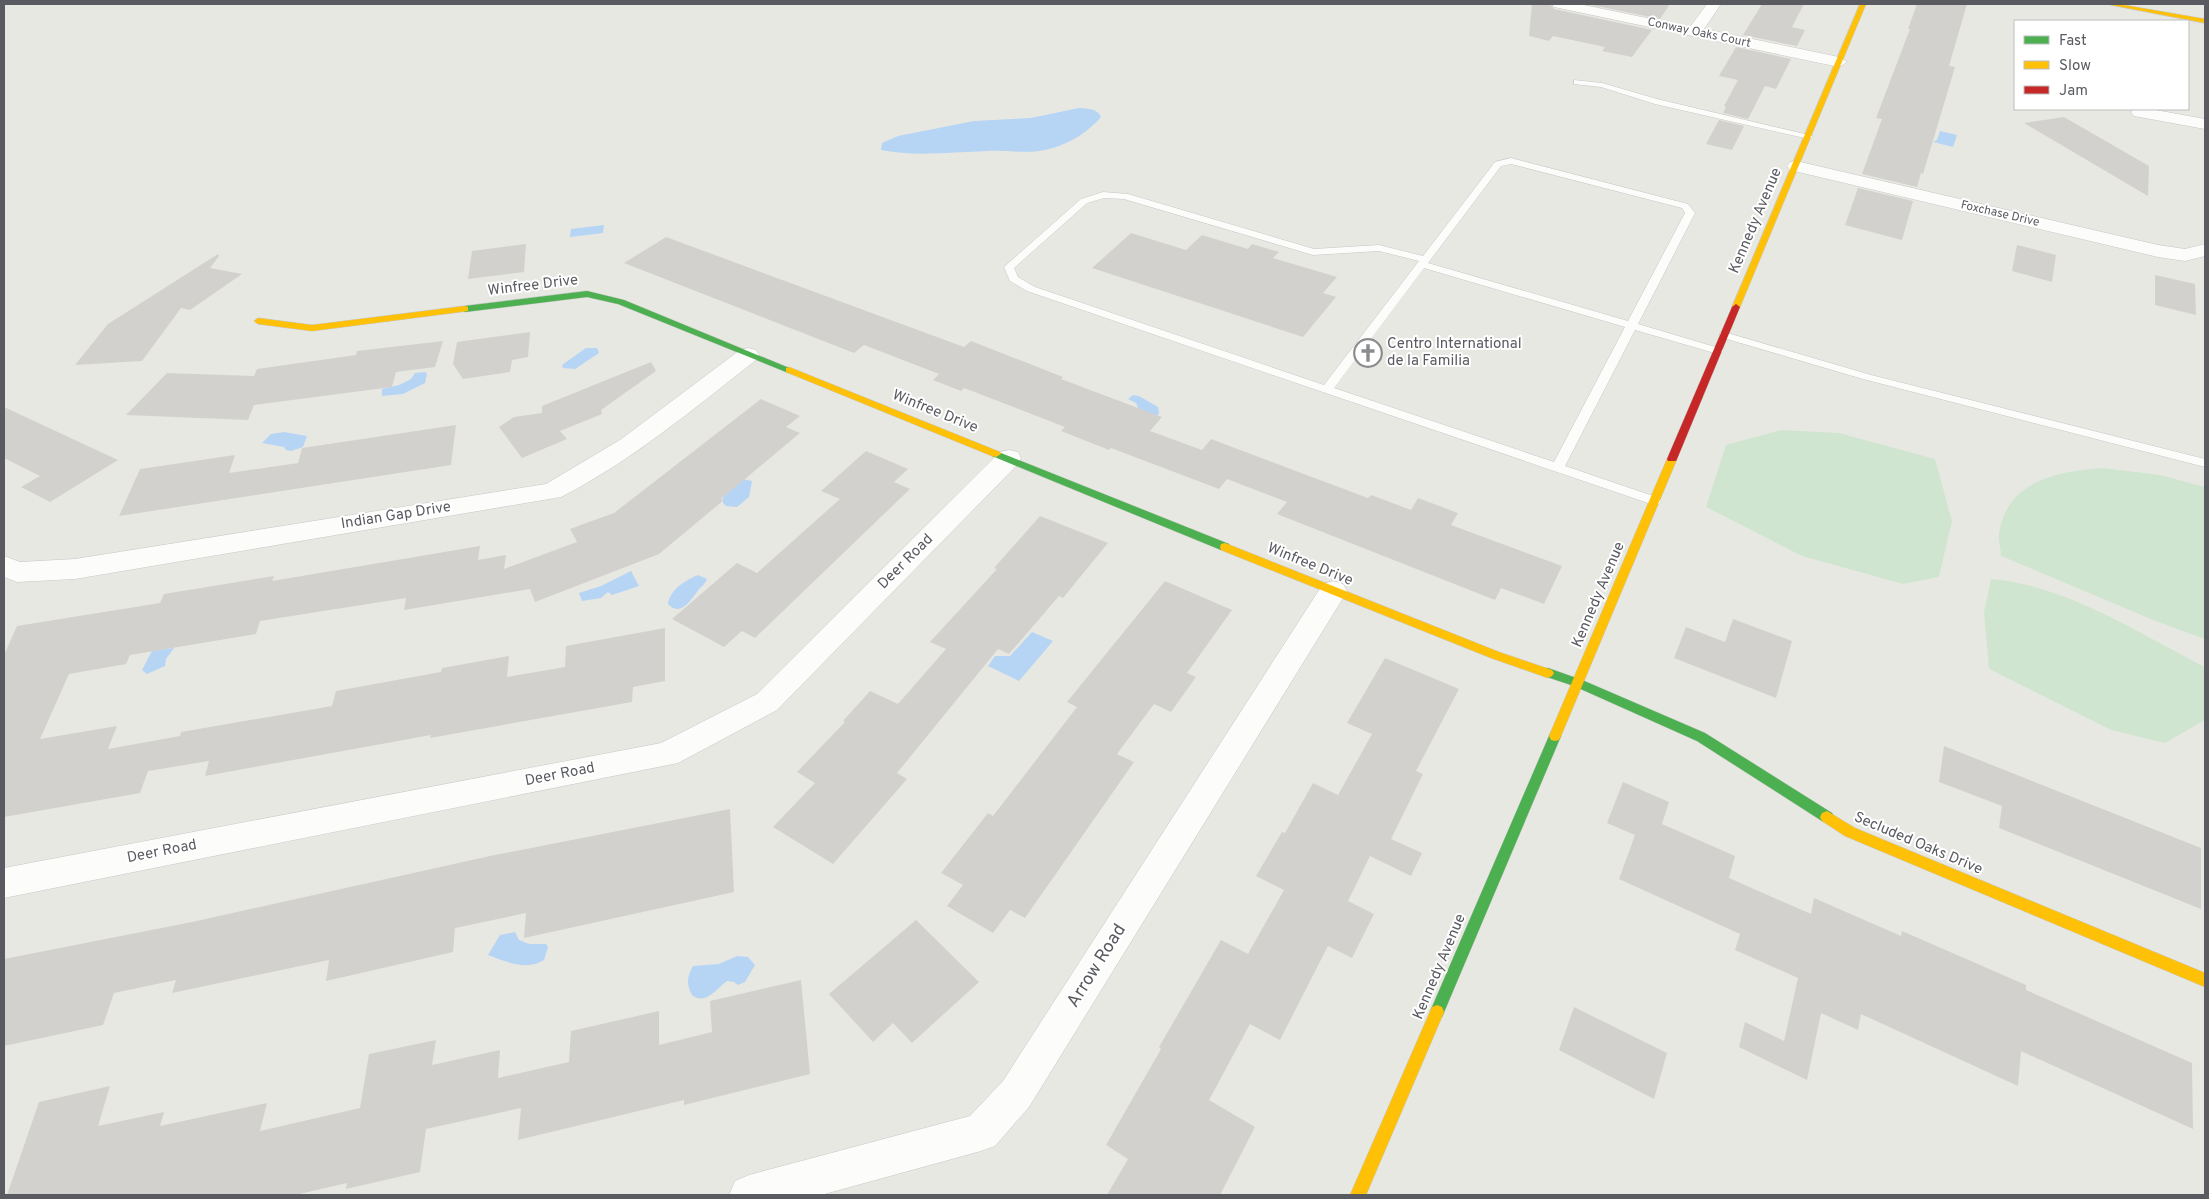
<svg xmlns="http://www.w3.org/2000/svg" width="2209" height="1199" font-family="Overpass,sans-serif">
<style>
.green{fill:#d0e5d0}
.water{fill:#b6d4f4}
.building{fill:#d2d1ce}
.lines{fill:none;stroke-linecap:round;stroke-linejoin:round}
.lane-casing{stroke:#c6c6c5;stroke-width:1}
.street-casing{stroke:#c6c6c5;stroke-width:1}
.fast-casing{stroke:#c5c5c4;stroke-width:1}
.slow-casing{stroke:#c5c5c4;stroke-width:1}
.jam-casing{stroke:#c5c5c4;stroke-width:1}
.lane{fill:#fcfcfb;fill-rule:evenodd}
.street{fill:#fcfcfb;fill-rule:evenodd}
.fast{fill:#4caf50;fill-rule:evenodd}
.slow{fill:#ffc107;fill-rule:evenodd}
.jam{fill:#c62828;fill-rule:evenodd}
.labels{text-anchor:middle;dominant-baseline:central;stroke-width:4;stroke-linejoin:round;paint-order:stroke}
.far-street-label{font-size:12px;fill:#595b60;stroke:#fff}
.street-label{font-size:15px;fill:#595b60;stroke:#fff}
.poi-label{font-size:15px;fill:#595b60;stroke:#fff;text-anchor:start}
.near-street-label{font-size:18px;fill:#595b60;stroke:#fff}
</style>
<rect width="100%" height="100%" fill="#e8e8e3"/>
<path class="green" d="M1781,430L1839,433L1935,459L1952,521L1939,577L1903,584L1802,556L1706,507L1726,445Z
M2103,468L2160,475L2205,487V639L2158,622L2001,556C2001,549 1998,540 1999,533C2007,480 2059,471 2103,468Z
M1991,579C2063,584 2141,634 2205,667V720L2165,743L2111,730L1989,669L1984,612Z"/>
<path class="water" d="M1079,108C1088,109 1097,108 1101,117C1088,132 1072,142 1053,148C1032,155 1010,150 988,151C952,152 917,157 881,150L882,143L898,136L974,121L1031,118Z
M1940,131L1957,135L1953,147L1933,142L1937,140Z
M604,225L603,233L570,237L571,229Z
M586,348H597L599,353L575,369L563,368L562,365Z
M425,372L427,374L425,383L403,394L382,396V389L399,385L411,379L415,373Z
M1133,395L1139,396L1158,407L1159,414L1155,416L1140,412L1136,403L1128,399Z
M284,432L307,436L303,447L291,451L286,450L284,447L262,443L271,434Z
M743,479L752,481L749,497L737,507L726,506L723,503V497Z
M631,571L639,586L612,595L608,592L601,598L582,601L579,593L601,586Z
M698,575L707,579C705,585 700,587 697,592C690,601 680,617 668,604C670,589 686,580 698,575Z
M1032,632L1053,641L1019,681L988,666L995,656H1010Z
M174,648L166,659L165,666L147,674L142,670L152,651Z
M515,932L519,940L529,944H546L548,947L544,960C527,971 506,962 488,955L500,935Z
M737,956L748,957L755,965L745,982L738,985L734,982L727,981C717,988 706,1006 692,995C686,984 687,977 693,966L719,964Z"/>
<path class="building" d="M1532,4H1550L1554,9L1652,30L1632,57L1602,51L1605,47L1553,36L1549,41L1529,36Z
M1587,4H1670L1660,19Z
M1762,4H1804L1792,27L1805,30L1797,46L1743,35Z
M1917,4H1967L1949,66L1955,67L1923,174L1921,173L1917,187L1862,174L1882,119L1876,118L1910,29H1908Z
M1736,47L1791,59L1776,89L1765,86L1748,119L1723,113L1726,107L1724,106L1738,80L1719,76Z
M2064,117L2149,166L2148,196L2024,123Z
M1719,120L1744,126L1732,150L1706,144Z
M1858,188L1913,201L1902,240L1845,225Z
M1131,233L1186,250L1202,235L1248,249L1252,244L1279,252L1273,258L1337,277L1323,293L1336,297L1303,337L1092,268Z
M666,237L964,347L971,341L1063,377L1061,379L1162,417L1150,431L1202,450L1211,439L1368,498L1371,495L1411,510L1418,498L1458,513L1451,525L1562,566L1544,604L1501,588L1495,600L1277,514L1287,502L1227,479L1219,489L1111,448L1109,450L1061,431L1065,427L964,388L961,391L933,380L939,374L864,345L854,353L624,263Z
M526,244L524,272L468,279L472,251Z
M2017,245L2056,255L2052,282L2012,271Z
M218,254L219,256L210,268L242,274L190,310L181,308L142,361L75,365L108,324Z
M2155,275L2195,284L2196,315L2155,305Z
M530,332L528,357L512,360L510,372L463,379L453,364L457,342Z
M443,341L435,367L396,372L392,387L254,405L248,420L126,415L167,373L254,376L257,369L356,355L357,351Z
M651,362L656,371L601,410L602,414L560,431L567,439L522,458L499,427L514,417L542,413V406Z
M761,399L800,416L786,427L800,433L721,499L724,500L659,554L535,602L530,589L404,610L406,598L260,621L256,634L130,655L126,664L69,674L40,739L117,726L108,749L180,736L181,732L332,706L336,691L441,672L442,668L509,656L507,677L565,667L566,646L665,628V681L633,687L632,702L430,738L431,735L205,776L209,761L148,771L140,793L4,817V655L17,626L160,603L164,594L274,576L272,581L480,546L478,560L506,555L504,569L577,542L570,529L614,513Z
M4,407L118,460L50,502L21,487L40,476L4,458Z
M456,425L451,465L119,516L140,469L235,455L229,473L298,463L302,448Z
M866,451L908,469L894,482L910,489L755,638L742,631L724,647L672,619L737,563L757,573L840,499L821,491Z
M1040,516L1108,543L1063,598L1059,596L1009,654L998,649L897,773L907,779L833,864L773,827L815,783L797,772L845,722L843,721L870,691L898,704L946,649L930,642L997,569L994,568Z
M1165,581L1232,610L1187,673L1196,677L1171,712L1154,704L1117,754L1134,762L1025,918L1010,910L993,933L947,906L963,885L941,873L988,813L993,816L1077,707L1067,702Z
M1733,619L1792,641L1776,698L1674,658L1686,627L1725,642Z
M1385,658L1459,689L1416,771L1423,774L1391,839L1422,853L1411,876L1370,856L1348,901L1374,914L1352,958L1328,946L1280,1040L1250,1024L1209,1100L1255,1127L1220,1195H1107L1128,1159L1106,1145L1161,1049L1159,1047L1221,940L1248,954L1284,890L1256,876L1282,832L1285,833L1313,783L1338,795L1372,734L1347,723Z
M1944,746L2201,848V909L1999,828L2002,806L1939,782Z
M1623,782L1669,802L1662,824L1735,856L1729,878L1811,914L1814,898L1901,936L1902,931L2026,985V990L2192,1063L2193,1129L2021,1051L2018,1086L1861,1014L1858,1030L1821,1013L1807,1080L1739,1047L1745,1022L1784,1041L1798,978L1735,950L1740,934L1619,879L1635,835L1607,823Z
M730,809L734,892L524,938L526,913L455,928L453,952L326,981L329,960L172,993L176,980L114,993L103,1025L4,1046V959L192,922L490,856Z
M916,920L979,982L912,1043L893,1023L873,1042L829,994Z
M801,980L810,1074L684,1105V1100L518,1140L521,1108L426,1129L420,1172L346,1189L347,1183L295,1195H7L39,1102L110,1086L98,1126L164,1112L160,1126L267,1103L260,1131L360,1108L369,1054L436,1040L432,1065L500,1050L498,1078L569,1062L571,1031L659,1011V1045L712,1032L710,1001Z
M1574,1007L1667,1053L1654,1099L1559,1050Z"/>
<g class="lines">
<defs>
<path id="lane" d="M1574,80L1602,83L1657,99L1813,136L1809,139L1655,104L1601,87L1574,84Z
M1511,158L1688,204L1695,213L1638,324L1722,349L1724,351L1718,354L1635,330L1565,466L1659,498L1661,501L1659,504H1651L1027,291L1010,281L1004,267L1081,199L1103,192L1128,194L1314,249L1379,245L1423,256L1495,162ZM1511,164L1682,208L1685,213L1628,321L1428,263L1501,166ZM1104,198L1124,199L1313,255L1379,251L1419,261L1324,385L1035,287L1018,277L1014,268L1087,203ZM1424,268L1625,327L1554,462L1334,388Z
M1724,332L1871,375L2205,459V467L1863,379L1720,337V333Z"/>
<path id="street" d="M1552,4H1579L1690,27L1707,4H1721L1704,29L1839,57L1847,62L1839,67L1559,8L1554,7Z
M2134,109H2150L2205,119V129L2134,116L2131,112Z
M1796,161L2158,245L2185,249L2205,244V256L2185,261L2158,257L1790,170L1787,166L1790,162Z
M748,348L756,350L759,355L756,360C693,409 633,460 561,497L75,579L17,582L4,577V556L20,562L75,559L546,484L620,440L740,350Z
M1009,450L1018,452L1021,458L1018,464L777,710L678,763L4,898V868L661,743L757,694L1000,452Z
M1333,581L1343,584L1347,591L1343,598L1029,1107L995,1146L981,1151L821,1195H729L735,1181L749,1175L970,1116L1003,1081L1323,584Z"/>
<path id="fast" d="M587,291L624,300L794,370L789,373L786,372L618,304L587,297L465,312L461,309L465,306Z
M996,451L1229,544L1230,547L1229,550H1221L992,456L991,454Z
M1548,668L1582,680L1705,733L1832,813L1834,817L1832,821L1827,823L1822,821L1697,741L1574,686L1544,676L1542,673L1544,670Z
M1555,731L1559,732L1561,736L1442,1017L1437,1019L1432,1017L1430,1012L1432,1007L1549,736L1551,732Z"/>
<path id="slow" d="M1860,4H1866L1740,307L1736,310L1733,309L1732,307Z
M2106,4H2118L2205,19V23Z
M465,306L468,307V311L312,331L258,324L254,321L258,318L312,325Z
M789,367L1000,452L1001,454L996,457L992,456L786,372V368Z
M1672,456L1677,459L1561,736L1559,740L1555,741L1551,740L1549,736L1667,459Z
M1225,543L1499,652L1552,670L1554,673L1552,676L1548,678L1491,658L1221,550L1220,547L1221,544Z
M1827,811L1855,828L2205,973V987L1845,836L1822,821L1820,817L1822,813Z
M1437,1005L1442,1007L1444,1012L1366,1195H1350L1432,1007Z"/>
<path id="jam" d="M1736,304L1740,307L1677,459L1676,461H1668L1667,459L1732,307Z"/>
</defs>
<use href="#lane" class="lane-casing"/>
<use href="#street" class="street-casing"/>
<use href="#fast" class="fast-casing"/>
<use href="#slow" class="slow-casing"/>
<use href="#jam" class="jam-casing"/>
<use href="#lane" class="lane"/>
<use href="#street" class="street"/>
<use href="#fast" class="fast"/>
<use href="#slow" class="slow"/>
<use href="#jam" class="jam"/>
</g>
<defs>
<symbol id="church-ring" viewBox="-11 -11 22 22"><circle r="9.5" fill="#fff" stroke="#8b8c8e" stroke-width="1.5"/><path d="M-1.2-6h2.4v3.5h3.3v2.4h-3.3V6h-2.4V-.1h-3.3v-2.4h3.3Z" fill="#8b8c8e"/></symbol>
</defs>
<g fill-rule="evenodd">
<use href="#church-ring" x="1352" y="337" width="32" height="32"/>
</g>
<g class="labels">
<g class="far-street-label">
<text transform="translate(1699 33) rotate(12)">Conway Oaks Court</text>
<text transform="translate(2000 214) rotate(13)">Foxchase Drive</text>
</g>
<g class="street-label">
<text transform="translate(1756 221) rotate(-67)">Kennedy Avenue</text>
<text transform="translate(533 286) rotate(-7)">Winfree Drive</text>
<text transform="translate(935 412) rotate(22)">Winfree Drive</text>
<text transform="translate(396 516) rotate(-9)">Indian Gap Drive</text>
<text transform="translate(906 562) rotate(-45)">Deer Road</text>
<text transform="translate(1310 565) rotate(22)">Winfree Drive</text>
<text transform="translate(1599 595) rotate(-67)">Kennedy Avenue</text>
<text transform="translate(560 775) rotate(-11)">Deer Road</text>
<text transform="translate(1918 844) rotate(23)">Secluded Oaks Drive</text>
<text transform="translate(162 852) rotate(-11)">Deer Road</text>
<text transform="translate(1440 967) rotate(-67)">Kennedy Avenue</text>
</g>
<g class="poi-label">
<text x="1387" y="344">Centro International<tspan x="1387" dy="17">de la Familia</tspan></text>
</g>
<g class="near-street-label">
<text transform="translate(1097 966) rotate(-58)">Arrow Road</text>
</g>
</g>
<rect width="2209" height="1199" fill="none" stroke="#595b60" stroke-width="10"/>
<rect x="2014" y="20" width="175" height="90" fill="#ffffff" stroke="#bdbdbf"/>
<rect x="2024" y="36" width="25" height="8" fill="#4caf50" stroke="#bdbdbf"/>
<text x="2059" y="45" font-size="15" fill="#595b60">Fast</text>
<rect x="2024" y="61" width="25" height="8" fill="#ffc107" stroke="#bdbdbf"/>
<text x="2059" y="70" font-size="15" fill="#595b60">Slow</text>
<rect x="2024" y="86" width="25" height="8" fill="#c62828" stroke="#bdbdbf"/>
<text x="2059" y="95" font-size="15" fill="#595b60">Jam</text>
</svg>
